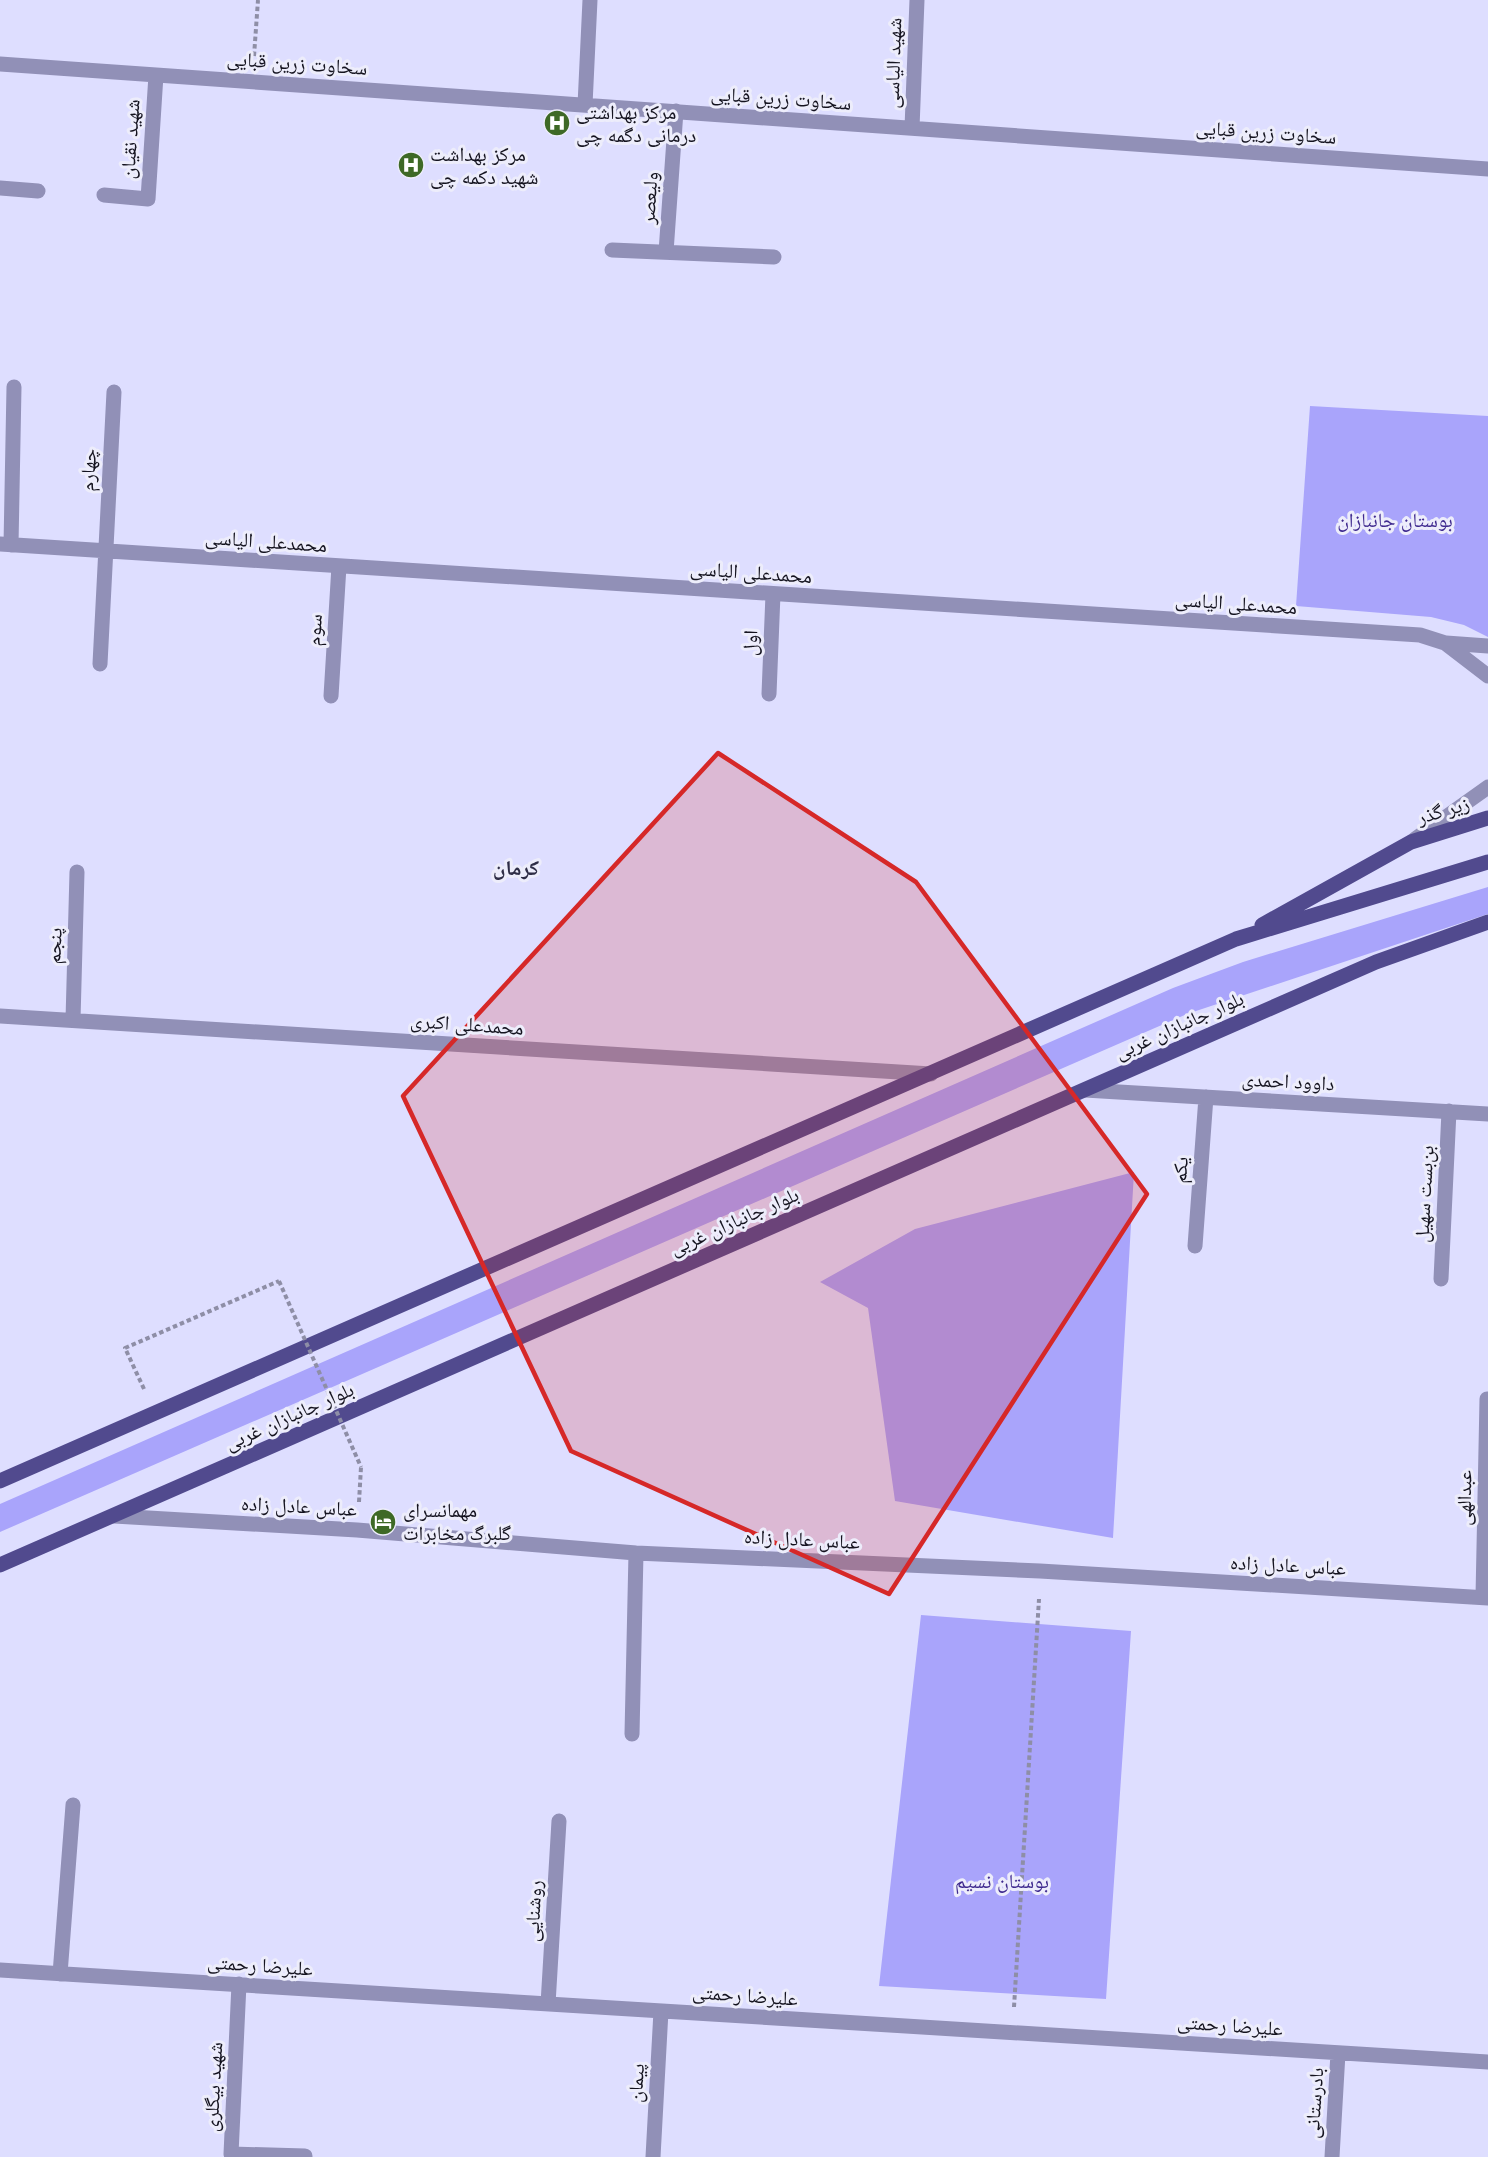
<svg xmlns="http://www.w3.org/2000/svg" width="1488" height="2157" font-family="'DM Sans','Noto Naskh Arabic',sans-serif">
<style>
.green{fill:#a9a4fb}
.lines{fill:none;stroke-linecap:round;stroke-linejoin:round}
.path{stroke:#8e8ea6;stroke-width:4;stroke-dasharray:4.5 3;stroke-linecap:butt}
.minor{stroke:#9190b7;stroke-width:15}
.major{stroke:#514a8e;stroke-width:15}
.path-bridge{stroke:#8e8ea6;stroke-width:4;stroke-dasharray:4.5 3;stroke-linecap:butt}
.marked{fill:#d62828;fill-opacity:0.2;stroke:#d62828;stroke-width:4.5;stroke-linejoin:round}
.labels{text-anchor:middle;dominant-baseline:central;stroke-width:6;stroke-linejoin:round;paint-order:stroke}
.street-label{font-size:20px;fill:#14131f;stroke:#ededfb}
.poi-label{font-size:20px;fill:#14131f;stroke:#ededfb;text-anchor:start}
.park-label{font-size:20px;fill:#3f2a8f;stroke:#ededfb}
.neighbourhood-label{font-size:21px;font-weight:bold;fill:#2e2d46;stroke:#ededfb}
</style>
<rect width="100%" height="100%" fill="#dedeff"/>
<path class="green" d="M1310,406L1488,416V637L1464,625L1431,617L1296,606Z
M1488,887V914L1187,1014L0,1532V1504L1173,988L1243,962Z
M1134,1172L1113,1538L895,1501L868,1308L820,1282L915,1229Z
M921,1615L1131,1631L1106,1999L879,1986Z"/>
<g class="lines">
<path class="path" d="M254,56L258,0
M144,1389L125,1348L279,1281
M359,1502L361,1467
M1014,2007L1039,1599"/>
<path class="minor" d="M0,64L1488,169
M585,105L590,0
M912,128L917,0
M0,188L38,191
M104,195L148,199L156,75
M612,250L774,257
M666,252L676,111
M0,544L1420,635L1445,643L1488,676
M11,545L14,387
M1446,643L1488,646
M100,664L114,392
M769,694L773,594
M331,696L339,566
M1415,839L1488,787
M0,1016L931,1074
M73,1020L77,872
M1085,1090L1488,1114
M1195,1246L1206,1097
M1441,1279L1449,1111
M114,1516L357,1530L636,1553L1040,1571L1488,1598
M1483,1597L1487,1399
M632,1734L636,1553
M0,1970L1488,2062
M60,1974L73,1805
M239,1984L231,2154L305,2156
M548,2004L559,1821
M653,2157L661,2011
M1332,2157L1338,2053"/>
<path class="major" d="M1262,925L1411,842L1488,818
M0,1481L1236,939L1488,862
M0,1565L1376,962L1488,922"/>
<path class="path-bridge" d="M279,1281L361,1467"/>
</g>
<path class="marked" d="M718,753L916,882L1147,1194L889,1594L571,1451L403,1096Z"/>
<defs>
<symbol id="hospital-disc" viewBox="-11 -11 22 22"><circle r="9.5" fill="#3e6926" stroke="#ededfb"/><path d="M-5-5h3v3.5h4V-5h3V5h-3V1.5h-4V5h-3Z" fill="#fff"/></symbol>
<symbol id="hotel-disc" viewBox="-11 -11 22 22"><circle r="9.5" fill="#3e6926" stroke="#ededfb"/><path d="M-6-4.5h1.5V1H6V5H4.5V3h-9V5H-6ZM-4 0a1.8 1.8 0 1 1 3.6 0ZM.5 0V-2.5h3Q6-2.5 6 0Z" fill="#fff"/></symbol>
</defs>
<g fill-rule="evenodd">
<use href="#hospital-disc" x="542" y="108" width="30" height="30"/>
<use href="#hospital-disc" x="396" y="150" width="30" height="30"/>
<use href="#hotel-disc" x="368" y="1507" width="30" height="30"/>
</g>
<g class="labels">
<g class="street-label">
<text transform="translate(297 63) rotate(4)">سخاوت زرین قبایی</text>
<text transform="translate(893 63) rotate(-88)">شهید الیاسی</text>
<text transform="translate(781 98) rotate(4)">سخاوت زرین قبایی</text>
<text transform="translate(1266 132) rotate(4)">سخاوت زرین قبایی</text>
<text transform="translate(130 139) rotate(-86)">شهید نقیان</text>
<text transform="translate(649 198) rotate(-86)">ولیعصر</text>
<text transform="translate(88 470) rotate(-87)">چهارم</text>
<text transform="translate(266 541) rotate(4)">محمدعلی الیاسی</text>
<text transform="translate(751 572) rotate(4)">محمدعلی الیاسی</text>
<text transform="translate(1236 603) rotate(4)">محمدعلی الیاسی</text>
<text transform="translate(314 630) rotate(-87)">سوم</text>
<text transform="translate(750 643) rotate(-88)">اول</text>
<text transform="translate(1443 810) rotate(-17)">زیر گذر</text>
<text transform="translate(54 946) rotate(-88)">پنجم</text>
<text transform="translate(467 1024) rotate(4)">محمدعلی اکبری</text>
<text transform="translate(1179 1025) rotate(-24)">بلوار جانبازان غربی</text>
<text transform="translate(1288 1081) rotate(3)">داوود احمدی</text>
<text transform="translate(1180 1170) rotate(-86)">یکم</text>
<text transform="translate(1424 1194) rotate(-87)">بن‌بست سهیل</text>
<text transform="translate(734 1221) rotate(-24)">بلوار جانبازان غربی</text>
<text transform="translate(289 1416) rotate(-24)">بلوار جانبازان غربی</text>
<text transform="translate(1464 1498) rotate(-89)">عبدالهی</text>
<text transform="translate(299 1506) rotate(3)">عباس عادل زاده</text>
<text transform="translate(802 1539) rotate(3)">عباس عادل زاده</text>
<text transform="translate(1288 1565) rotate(3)">عباس عادل زاده</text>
<text transform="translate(533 1911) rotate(-87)">روشنایی</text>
<text transform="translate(260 1965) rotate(4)">علیرضا رحمتی</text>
<text transform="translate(745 1995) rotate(4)">علیرضا رحمتی</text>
<text transform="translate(1230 2025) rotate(4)">علیرضا رحمتی</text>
<text transform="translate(636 2083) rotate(-87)">پیمان</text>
<text transform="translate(213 2087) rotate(-87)">شهید بیگلری</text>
<text transform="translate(1314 2103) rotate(-86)">بادرستانی</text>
</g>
<g class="poi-label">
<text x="576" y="112">مرکز بهداشتی<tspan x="576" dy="23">درمانی دگمه چی</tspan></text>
<text x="430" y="154">مرکز بهداشت<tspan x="430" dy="23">شهید دکمه چی</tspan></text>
<text x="403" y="1510">مهمانسرای<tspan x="403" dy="23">گلبرگ مخابرات</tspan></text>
</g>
<g class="park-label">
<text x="1395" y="520">بوستان جانبازان</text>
<text x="1002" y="1881">بوستان نسیم</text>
</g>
<g class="neighbourhood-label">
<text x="516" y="868">کرمان</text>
</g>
</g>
</svg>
